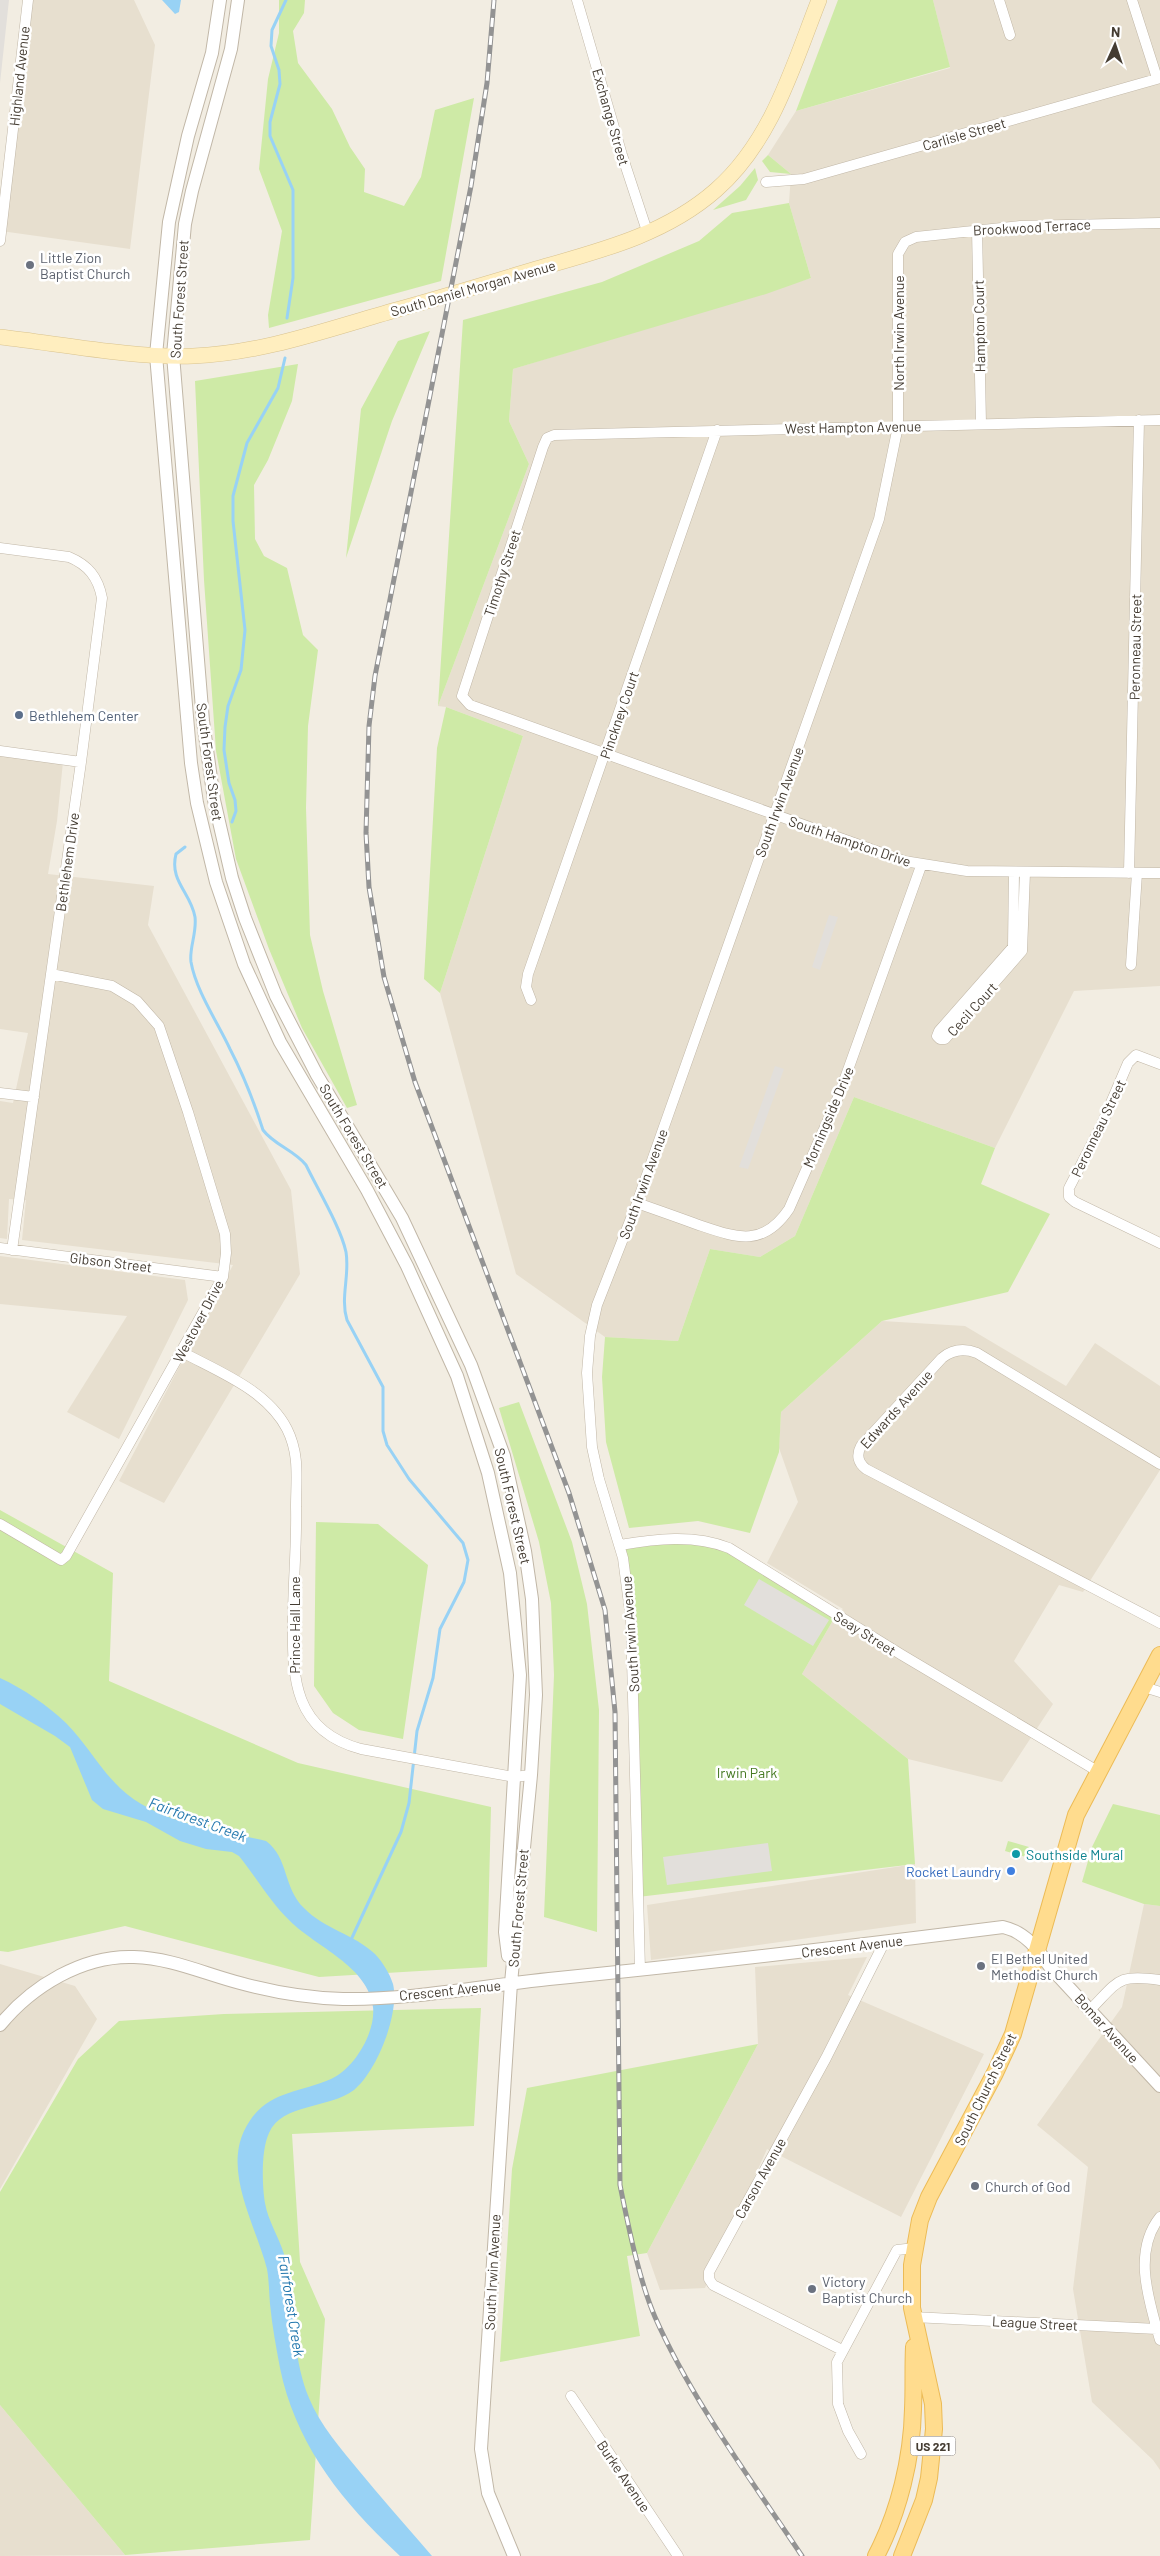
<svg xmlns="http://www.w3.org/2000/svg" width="1160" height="2556" font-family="Barlow,sans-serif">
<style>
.residential{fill:#e7dfcf}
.green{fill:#ceeaa6}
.parking{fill:#e2dfdb}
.water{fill:#98d2f5}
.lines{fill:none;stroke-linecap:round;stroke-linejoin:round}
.stream{stroke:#98d2f5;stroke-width:3}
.minor-casing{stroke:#c1b7a7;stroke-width:11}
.tertiary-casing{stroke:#c1b7a7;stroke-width:14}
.secondary-casing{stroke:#d9c38f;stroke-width:16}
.primary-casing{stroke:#ecbb56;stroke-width:18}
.minor{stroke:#fff;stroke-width:10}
.tertiary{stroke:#fff;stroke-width:12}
.secondary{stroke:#ffeebf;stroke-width:15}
.primary{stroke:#ffdc8e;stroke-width:16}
.rail-casing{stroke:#939393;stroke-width:5}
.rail{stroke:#fff;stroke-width:3;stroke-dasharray:9;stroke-linecap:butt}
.worship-dot{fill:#6b7280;stroke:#fff;stroke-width:2}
.service-dot{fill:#5c6f8a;stroke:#fff;stroke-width:2}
.culture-dot{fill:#0f9aa8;stroke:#fff;stroke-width:2}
.shop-dot{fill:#3f7fe0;stroke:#fff;stroke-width:2}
.labels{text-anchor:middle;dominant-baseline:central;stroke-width:5;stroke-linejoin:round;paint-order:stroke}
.shield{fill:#fff;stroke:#7c7670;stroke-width:1}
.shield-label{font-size:12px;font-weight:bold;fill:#443c32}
.street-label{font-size:14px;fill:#443c32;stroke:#fff}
.worship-label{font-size:14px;fill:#5b616d;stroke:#fff;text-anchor:start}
.service-label{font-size:14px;fill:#4e5e75;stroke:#fff;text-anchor:start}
.park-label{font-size:14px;fill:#457922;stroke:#fff}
.culture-label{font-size:14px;fill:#0d838f;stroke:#fff;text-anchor:start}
.shop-label{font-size:14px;fill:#366cbe;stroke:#fff;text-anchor:end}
.water-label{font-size:15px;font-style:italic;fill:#2378ae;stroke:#fff}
</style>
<rect width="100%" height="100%" fill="#f2ede2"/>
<path class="residential" d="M29,0H134L155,45L130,249L1,231Z
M933,0H1160V986L1074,991L995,1148L854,1097L795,1236L760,1257L710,1249L678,1341L605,1337L516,1274L440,993L523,736L446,707L438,706L529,464L509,421L513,369L811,278L789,203L791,174L768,155L796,111L950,68Z
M0,753L63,762L57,821L48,874L154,886L148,925L291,1190L300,1274L164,1503L119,1481L233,1265L22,1240L26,1200L9,1199L7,1239L0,1238V1101L13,1103L28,1033L0,1029Z
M0,1256L185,1280L188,1300L119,1439L67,1412L127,1316L0,1304Z
M882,1321L965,1326L1066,1386L1095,1343L1160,1386V1470L1083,1592L1059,1585L1014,1661L1053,1704L1002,1782L908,1759L802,1674L836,1615L843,1609L767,1563L798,1502L779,1448L781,1412Z
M915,1864L916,1923L651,1960L647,1905Z
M1144,1904L1160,1906V2470L1153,2460L1092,2402L1073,2289L1088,2167L1037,2125L1122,2007Z
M867,1957L848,1995L984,2054L901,2217L767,2149L705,2288L660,2290L647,2253L758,2044L755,1967Z
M0,1964L75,1986L97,2019L0,2189Z
M0,2405L125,2555L0,2556Z"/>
<path class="green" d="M279,0H305L304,13L293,31L298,63L332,109L350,147L365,169L364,192L404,206L421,177L435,110L474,98L441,281L269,328L268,315L282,231L259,169L268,79L279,33Z
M838,0H933L950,67L796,111Z
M768,155L791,174L770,172L762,161Z
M755,168L758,180L746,200L713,210L740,186Z
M789,203L811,278L766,294L513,369L509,421L529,464L438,706L463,320L602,282L699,241L732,213Z
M430,331L392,421L346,558L361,409L398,341Z
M298,364L292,401L268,460L254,485L255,539L264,556L287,568L303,635L318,650L308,726L306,808L310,935L323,991L357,1105L347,1108L302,1028L269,949L236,859L216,751L204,580L195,381Z
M446,707L523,736L440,993L424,979L437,748Z
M854,1097L995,1148L981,1184L1050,1214L1008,1292L882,1321L781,1412L779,1452L750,1533L698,1521L629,1528L606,1442L602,1377L605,1337L678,1341L710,1249L760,1257L795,1236Z
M519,1402L572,1542L587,1604L599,1710L597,1932L544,1917L554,1675L551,1603L539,1542L499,1408Z
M0,1510L113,1573L109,1681L298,1763L491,1807L487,1967L319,1977L125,1926L8,1952L0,1951Z
M316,1522L378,1524L428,1565L403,1739L359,1730L333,1713L314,1686Z
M711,1542L836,1615L802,1674L908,1759L915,1864L638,1897L633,1659L620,1545Z
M1113,1804L1160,1815V1906L1144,1904L1082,1882L1092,1847Z
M1008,1841L1029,1847L1026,1857L1005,1851Z
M481,2008L474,2126L292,2134L300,2262L325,2319L310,2540L125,2555L0,2405V2192L78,2059L119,2021L224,2014Z
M758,2044L647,2253L627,2256L640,2336L500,2362L512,2169L527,2088Z"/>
<path class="parking" d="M0,0H9L0,83Z
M829,915L838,917L820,970L812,967Z
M775,1066L784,1069L748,1169L739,1167Z
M759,1579L829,1620L813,1646L744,1605Z
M768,1843L772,1871L667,1885L663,1857Z"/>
<path class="water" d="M162,0H181L179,12L175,14Z
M0,1678C24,1689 47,1705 66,1723C86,1743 100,1769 120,1788C158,1824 217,1829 266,1841C289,1858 283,1888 304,1908C324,1929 354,1934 375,1954C382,1961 390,1974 393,1984C400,2013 377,2071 354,2090C329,2109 282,2103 269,2133C261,2150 262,2185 265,2203C268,2221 279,2237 284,2254C296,2301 290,2352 309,2398C320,2425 341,2449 360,2472C383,2500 408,2528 432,2556H400C344,2504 296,2446 280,2368C276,2347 272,2325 270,2304C269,2292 269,2280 267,2269C256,2226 224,2174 244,2131C263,2091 296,2094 331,2079C354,2069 376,2032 373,2007C368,1966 316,1947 290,1921C271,1903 256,1877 239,1856L232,1852L206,1849L180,1841L146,1822L103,1809L92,1800L70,1747L55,1736L0,1704Z"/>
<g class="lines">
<path class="stream" d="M286,0L272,30L271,46L279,70L280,84L270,122V136L293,190V278L287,318
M232,822L236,811L235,800L229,783L224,750L225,727L228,706L241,670L245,630L233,521V496L247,443L278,388L285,358
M185,847L176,854C169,881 191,893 195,917C197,933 189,948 191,962C196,991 218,1023 230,1049C243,1074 254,1102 263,1130C274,1145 294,1150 306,1165C317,1188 341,1228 346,1252C350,1275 340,1298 347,1320L383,1387V1431L387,1445L409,1479L463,1543L468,1560L464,1582L440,1629L433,1678L417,1731L409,1803L401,1832L350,1942"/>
<defs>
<path id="minor" d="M577,0L622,155L648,234
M999,0L1010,35
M1132,0L1157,78
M766,182L804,179L1160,78
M977,229L981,424
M0,241L28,0
M1160,420L554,435L547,438L543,447L462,696L470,705L904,861L967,871L1160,873
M0,548L69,557C88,565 98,577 102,598L81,762L12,1250
M0,751L81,762
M1014,872L1013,947L939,1031L937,1036L940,1039H945L1022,951L1025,872
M1129,873L1139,420
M1131,965L1137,873
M531,1000L526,987L528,974L717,430
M1160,1064L1136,1055L1128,1063L1101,1126L1069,1188V1197L1075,1202L1160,1243
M0,1093L34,1097
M637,1203C657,1210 677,1217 696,1224C735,1237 762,1249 789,1209L839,1095L921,866
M0,1248L223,1277
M182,1352C219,1372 267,1390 287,1429C300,1455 296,1479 296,1507C297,1544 293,1582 293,1620C292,1679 294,1731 361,1749L514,1777L531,1775
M1160,1464L977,1353C964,1348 953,1349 942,1358L861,1446C856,1455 858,1463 866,1469L1160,1623
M0,1524L61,1560L66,1556L223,1277L226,1253L225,1234L188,1112L159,1026L137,1001L112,986L51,974
M620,1545C655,1539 694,1534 729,1548L902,1655L1099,1772
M1144,1687L1160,1692
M640,1970L631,1619L623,1558L599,1479L592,1447L587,1373L590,1336L597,1305L637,1203L879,519L898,426V254L905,242L916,237L1020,226L1160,223
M1091,2009C1119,1980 1118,1974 1160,1980
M1160,2217C1132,2252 1149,2301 1160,2340
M913,2317L1157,2329
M842,2350L713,2285L709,2279V2272L826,2058L884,1943
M571,2396L678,2556
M861,2454L848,2431L838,2404L837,2362L897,2250L915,2248"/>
<path id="tertiary" d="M220,0L212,53L188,136L169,222L156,355L191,763L197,803L216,882L244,964L280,1042L367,1190L407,1266L457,1376L488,1473L510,1573L520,1675L505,1932L508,1956
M238,0L231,49L192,191L185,224L173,355L203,721L214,800L232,878L245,918L276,996L317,1075L402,1218L471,1365L504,1456L525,1551L532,1599L536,1695L531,1775L511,1983L481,2449L488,2493L514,2556
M0,2025C32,1986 83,1955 134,1957C171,1958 205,1974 240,1983C273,1992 308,1998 343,1999C411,2000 481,1986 549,1979C701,1964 852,1946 1003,1927C1025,1932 1038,1949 1050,1967L1160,2086"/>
<path id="secondary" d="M0,337C61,344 133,358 193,356C264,353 328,329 396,310C443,297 489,283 536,269C599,251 665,235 716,190C772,141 793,66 819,0"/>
<path id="primary" d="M876,2556C899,2512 912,2458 913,2409C914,2388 913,2368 914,2347
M902,2556L924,2500L929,2478L934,2429L933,2404L912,2308V2265L920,2220L929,2197L995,2073L1013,2034L1076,1815L1160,1655"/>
</defs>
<use href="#minor" class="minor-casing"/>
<use href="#tertiary" class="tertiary-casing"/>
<use href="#secondary" class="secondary-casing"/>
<use href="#primary" class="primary-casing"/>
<use href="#minor" class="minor"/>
<use href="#tertiary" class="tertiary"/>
<use href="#secondary" class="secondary"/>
<use href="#primary" class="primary"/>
<defs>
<path id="rail" d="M494,0L487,83L471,186L375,676L369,726L366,833L369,887L384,977L415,1082L569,1493L605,1610L615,1712L620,2185C628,2225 639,2280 655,2317C691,2399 752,2481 802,2556"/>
</defs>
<use href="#rail" class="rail-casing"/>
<use href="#rail" class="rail"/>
</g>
<g class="worship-dot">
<circle cx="30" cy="265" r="5"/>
<circle cx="981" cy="1966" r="5"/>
<circle cx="975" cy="2186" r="5"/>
<circle cx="812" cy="2289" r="5"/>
</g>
<circle class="service-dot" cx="19" cy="715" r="5"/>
<circle class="culture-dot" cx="1016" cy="1854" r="5"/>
<circle class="shop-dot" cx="1011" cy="1871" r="5"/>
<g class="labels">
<rect class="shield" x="910.5" y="2436.5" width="45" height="19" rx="4"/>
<g class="shield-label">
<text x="933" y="2446">US 221</text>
</g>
<g class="street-label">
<text transform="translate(19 76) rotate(-84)">Highland Avenue</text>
<text transform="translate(611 117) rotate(74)">Exchange Street</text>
<text transform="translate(964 134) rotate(-16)">Carlisle Street</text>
<text transform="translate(1032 227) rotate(-3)">Brookwood Terrace</text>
<text transform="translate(473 288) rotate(-16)">South Daniel Morgan Avenue</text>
<text transform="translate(179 299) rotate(-86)">South Forest Street</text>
<text transform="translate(979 326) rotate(-91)">Hampton Court</text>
<text transform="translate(898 333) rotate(-90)">North Irwin Avenue</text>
<text transform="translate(853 427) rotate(-1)">West Hampton Avenue</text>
<text transform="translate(502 573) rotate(-72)">Timothy Street</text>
<text transform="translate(1135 647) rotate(-89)">Peronneau Street</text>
<text transform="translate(619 715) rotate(-71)">Pinckney Court</text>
<text transform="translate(210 762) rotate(82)">South Forest Street</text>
<text transform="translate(779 802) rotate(-70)">South Irwin Avenue</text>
<text transform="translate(850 841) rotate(19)">South Hampton Drive</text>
<text transform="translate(67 862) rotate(-82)">Bethlehem Drive</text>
<text transform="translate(972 1009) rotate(-48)">Cecil Court</text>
<text transform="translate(828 1117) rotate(-67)">Morningside Drive</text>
<text transform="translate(1098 1128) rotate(-64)">Peronneau Street</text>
<text transform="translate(354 1136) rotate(59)">South Forest Street</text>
<text transform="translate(643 1184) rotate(-70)">South Irwin Avenue</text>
<text transform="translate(111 1262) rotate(7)">Gibson Street</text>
<text transform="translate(198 1321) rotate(-62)">Westover Drive</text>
<text transform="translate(896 1409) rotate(-48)">Edwards Avenue</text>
<text transform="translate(513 1506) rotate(77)">South Forest Street</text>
<text transform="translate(294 1625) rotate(-90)">Prince Hall Lane</text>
<text transform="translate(865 1633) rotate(32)">Seay Street</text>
<text transform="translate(630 1634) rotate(-94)">South Irwin Avenue</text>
<text transform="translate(518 1908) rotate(-85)">South Forest Street</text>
<text transform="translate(852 1946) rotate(-7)">Crescent Avenue</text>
<text transform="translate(450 1990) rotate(-6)">Crescent Avenue</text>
<text transform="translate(1107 2028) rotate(48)">Bomar Avenue</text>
<text transform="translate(985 2089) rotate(-64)">South Church Street</text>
<text transform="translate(760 2178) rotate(-61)">Carson Avenue</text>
<text transform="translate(492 2272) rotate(-87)">South Irwin Avenue</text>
<text transform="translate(1035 2323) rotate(3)">League Street</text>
<text transform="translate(624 2476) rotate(56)">Burke Avenue</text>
</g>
<g class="worship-label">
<text x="40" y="257">Little Zion<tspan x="40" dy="16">Baptist Church</tspan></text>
<text x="991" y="1958">El Bethel United<tspan x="991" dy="16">Methodist Church</tspan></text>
<text x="985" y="2186">Church of God</text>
<text x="822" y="2281">Victory<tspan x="822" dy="16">Baptist Church</tspan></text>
</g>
<g class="service-label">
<text x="29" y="715">Bethlehem Center</text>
</g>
<g class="park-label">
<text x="747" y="1772">Irwin Park</text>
</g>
<g class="culture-label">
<text x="1026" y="1854">Southside Mural</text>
</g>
<g class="shop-label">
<text x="1001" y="1871">Rocket Laundry</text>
</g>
<g class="water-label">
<text transform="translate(198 1819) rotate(20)">Fairforest Creek</text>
<text transform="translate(292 2306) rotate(81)">Fairforest Creek</text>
</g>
</g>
<g transform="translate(1115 45) rotate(3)" stroke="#ffffff" stroke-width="4" paint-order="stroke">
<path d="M0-4L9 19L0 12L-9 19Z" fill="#443c32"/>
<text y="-8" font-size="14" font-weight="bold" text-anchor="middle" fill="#443c32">N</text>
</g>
</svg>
